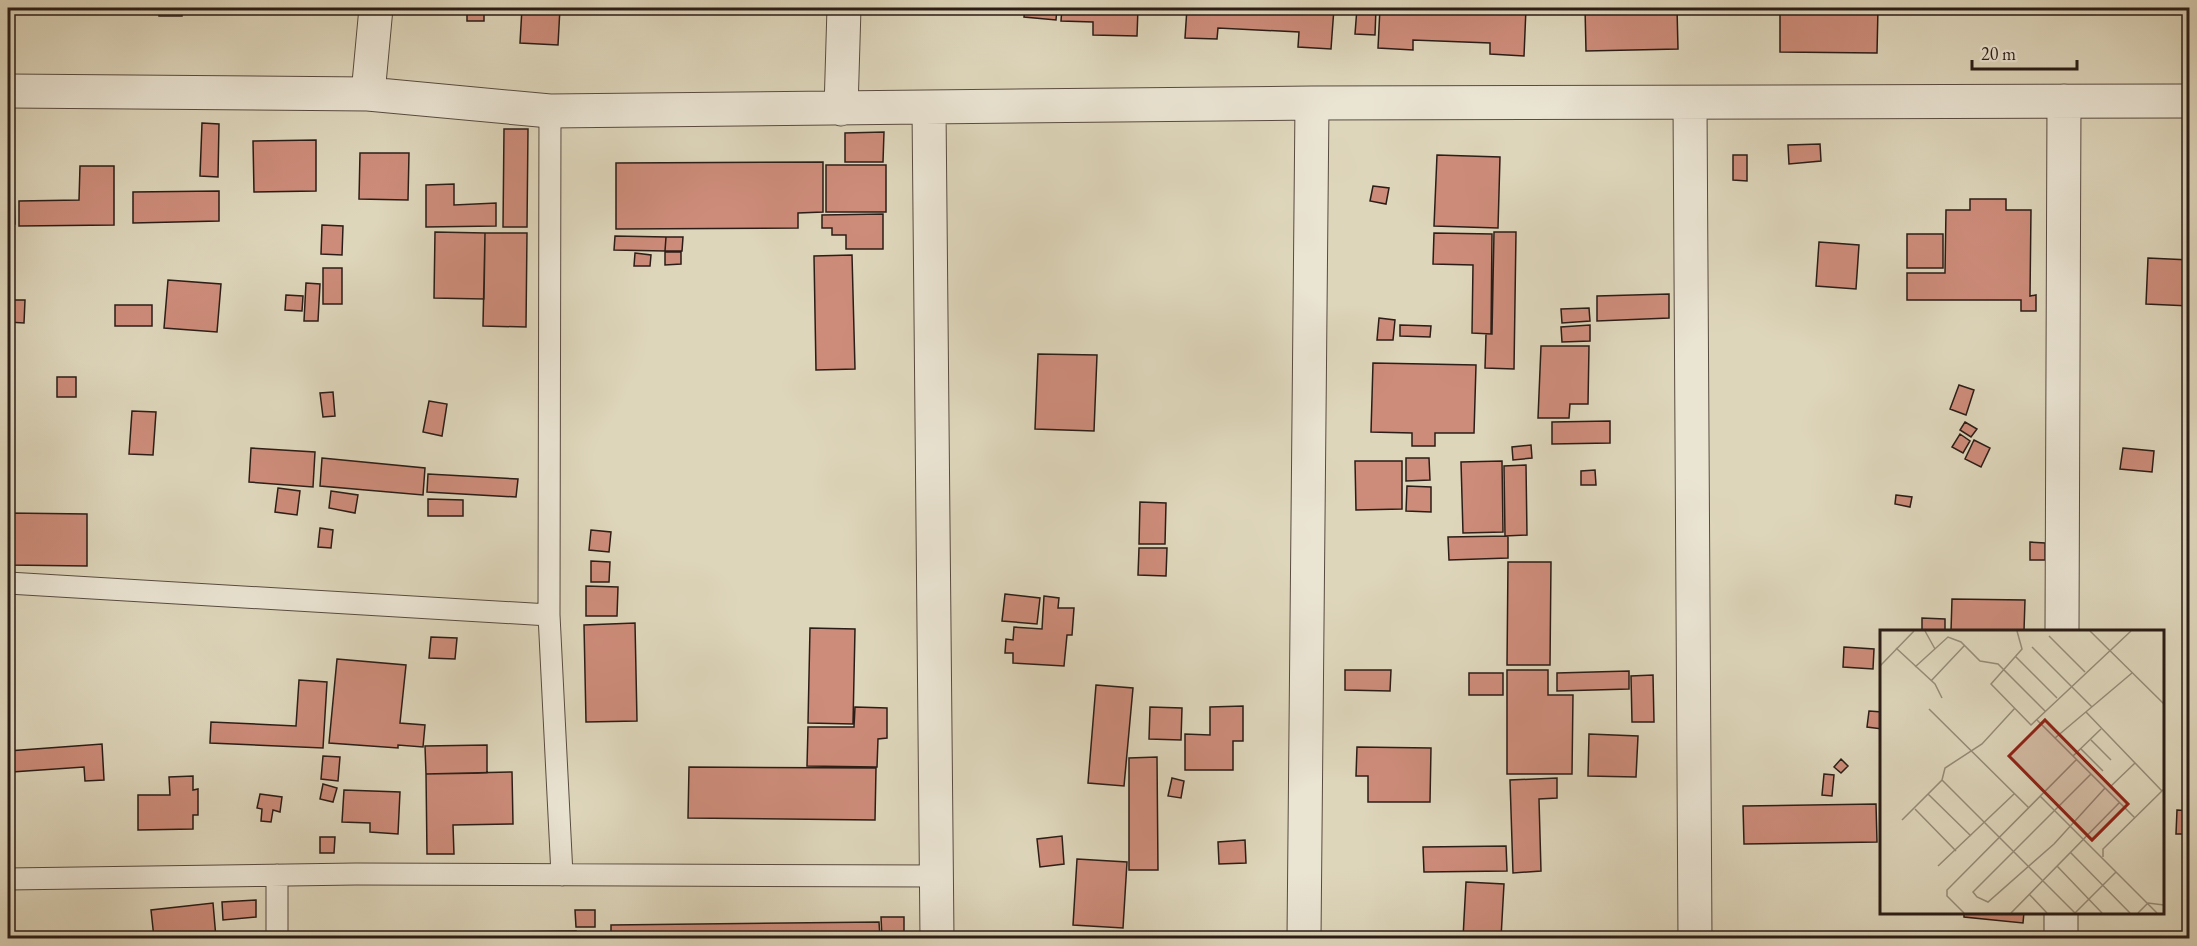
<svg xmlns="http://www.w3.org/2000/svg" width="2197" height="946" font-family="'EB Garamond',serif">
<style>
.building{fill:#cd8c7a;stroke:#2b1d17;stroke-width:1.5}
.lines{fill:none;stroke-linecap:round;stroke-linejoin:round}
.service-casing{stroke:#584b40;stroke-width:23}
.minor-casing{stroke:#584b40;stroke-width:35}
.service{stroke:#eae4d3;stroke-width:21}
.minor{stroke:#eae4d3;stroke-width:33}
.inset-road{fill:none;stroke:#968c79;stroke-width:1.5}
.view{fill:#8f2418;fill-opacity:0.15;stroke:#8f2418;stroke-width:3}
.inset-edge{fill:none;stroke:#2b1d17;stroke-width:3}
</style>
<rect width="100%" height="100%" fill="#ded6bb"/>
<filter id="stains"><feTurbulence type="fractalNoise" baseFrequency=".00333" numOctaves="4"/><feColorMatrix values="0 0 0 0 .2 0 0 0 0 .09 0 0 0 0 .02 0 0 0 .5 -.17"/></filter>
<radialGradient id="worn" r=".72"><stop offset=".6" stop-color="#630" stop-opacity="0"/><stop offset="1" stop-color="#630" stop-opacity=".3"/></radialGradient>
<path class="building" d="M159,8H182V16H159Z
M467,8H484V21H467Z
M522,8H560L558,45L520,43Z
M1025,8H1057L1056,20L1024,17Z
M1062,8H1138L1137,36L1093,35V22L1061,21Z
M1187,8H1334L1331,49L1298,47L1299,32L1218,28L1217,39L1185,38Z
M1357,8H1376L1375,35L1355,34Z
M1380,8H1526L1524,56L1490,54V43L1413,40V50L1378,48Z
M1585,8H1677L1678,49L1586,51Z
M1780,8H1878L1877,53L1780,52Z
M2060,8H2113V12H2060Z
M202,123L219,124L218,177L200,176Z
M504,129H528L527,227H503Z
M884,132L883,162H845V133Z
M316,140V191L254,192L253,141Z
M1820,144L1821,161L1789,164L1788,145Z
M360,153H409L408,200L359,199Z
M1437,155L1500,157L1498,228L1434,226Z
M1733,155H1747V181L1733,180Z
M823,162V212L798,213V228L616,229V163Z
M826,165H886V212H826Z
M80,166H114V225L19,226V201L79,200Z
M454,184V205L496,203V226L426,227V185Z
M1373,186L1389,188L1386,204L1370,201Z
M8,191H14L15,224H8Z
M219,191V221L133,223V192Z
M1970,199H2006V210H2031L2030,296L2036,295V311H2021V300H1907V273H1945L1946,210H1970Z
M883,214V249H846V235H832V228H822V215Z
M322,225L343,226L342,255L321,254Z
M435,232L485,233L484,299L434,298Z
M1494,232H1516L1514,369L1485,368L1486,334H1492Z
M485,233H527L526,327L483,326Z
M1434,233L1492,234L1491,334L1472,333L1473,265L1433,264Z
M1907,234H1943V268H1907Z
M615,236L666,237L665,251L614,250Z
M666,237H683L682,251H665Z
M1819,242L1859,245L1856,289L1816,286Z
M665,252H681V264L665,265Z
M635,253L651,255L650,266H634Z
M852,255L855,369L816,370L814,256Z
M2148,258L2190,260V306L2146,304Z
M323,268H342V304H323Z
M168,280L221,284L217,332L164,328Z
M306,283L320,284L318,321H304Z
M1669,294V318L1597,321V296Z
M286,295L303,296L302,311L285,310Z
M8,300H25L24,323L8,322Z
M115,305H152V326H115Z
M1589,308L1590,321L1562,323L1561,309Z
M1379,318L1395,320L1393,340H1377Z
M1400,325L1431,326L1430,337L1400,336Z
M1590,325V341L1562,342L1561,327Z
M1541,346H1589L1588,404H1570L1569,418H1538Z
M1038,354L1097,355L1094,431L1035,429Z
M1373,363L1476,365L1474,433H1435V446H1412V433L1371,432Z
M57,377H76V397H57Z
M1959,385L1974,390L1966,415L1950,409Z
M333,392L335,416L323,417L320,393Z
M429,401L447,404L442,436L423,432Z
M132,411L156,412L153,455L129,454Z
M1610,421V443L1552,444V422Z
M1965,422L1977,429L1971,437L1960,430Z
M1960,434L1970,441L1963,453L1952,447Z
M1974,440L1990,448L1981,467L1965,459Z
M1531,445L1532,458L1513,460L1512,447Z
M251,448L315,452L313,487L249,482Z
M2123,448L2154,451L2152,472L2120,469Z
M322,458L425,468L423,495L320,486Z
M1406,458H1429L1430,480L1406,481Z
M1355,461H1402V509L1356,510Z
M1502,461L1503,532L1463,533L1461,462Z
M1526,465L1527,535L1505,536L1504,466Z
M1595,470L1596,485H1581V471Z
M428,474L518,479L516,497L427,492Z
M1407,486L1431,487V512L1406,511Z
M278,488L300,491L297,515L275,512Z
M331,491L358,495L355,513L329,508Z
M1896,495L1912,497L1910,507L1895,504Z
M428,499L463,500V516H428Z
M1140,502L1166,503L1165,544H1139Z
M8,513L87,514V566L8,565Z
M320,528L333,530L331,548L318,547Z
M591,530L611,532L609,552L589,550Z
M1508,536V558L1449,560L1448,537Z
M2030,542L2045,543V560H2030Z
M1139,548H1167L1166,576L1138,575Z
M591,561L610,562L609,582H591Z
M1508,562H1551L1550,665H1507Z
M586,586L618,587L617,616H586Z
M1005,594L1040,598L1037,624L1002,621Z
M1044,596L1059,598L1058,608H1074L1072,635H1067L1064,666L1013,663V653H1005L1006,639L1013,640L1014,627L1042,629Z
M1952,599L2025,600L2024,631H1951Z
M1922,618L1945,619V631H1922Z
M635,623L637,721L586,722L584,625Z
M810,628L855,629L853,724L808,723Z
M431,637L457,638L455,659L429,658Z
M1844,647L1874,649L1873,669L1843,667Z
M337,659L406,665L400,723L425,725L423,747L398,745V748L329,743Z
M1345,670H1391L1390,691L1345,690Z
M1507,670H1548V695H1573L1572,774H1507Z
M1629,671V689L1557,691V673Z
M1469,673H1503V695H1469Z
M1653,675L1654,722H1632L1631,676Z
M299,680L327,682L323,748L210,743L211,722L296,726Z
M1096,685L1133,688L1124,786L1088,783Z
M1243,706V741H1233V770H1185V734L1210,735V707Z
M855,707L887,708V738L878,739L877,767L807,766L808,727H854Z
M1150,707L1182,708L1181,740L1149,739Z
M1869,711L1882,712V729L1867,727Z
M1589,734L1638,736L1636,777L1588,776Z
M102,744L104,780L85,781L84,767L12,772V785H8V751Z
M487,745V773L426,774L425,746Z
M1357,747L1431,748L1430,802H1368V776H1356Z
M323,756L340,757L338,781L321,779Z
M1157,757L1158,870H1129V758Z
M1841,759L1848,766L1841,773L1834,767Z
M689,767L876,768L875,820L688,818Z
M512,772L513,824L453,825L454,854H427L426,774Z
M1824,774L1834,775L1832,796L1822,795Z
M193,776V790L198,789V815H193V829L138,830V795H170L169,777Z
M1172,778L1184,781L1181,798L1168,796Z
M1557,778V798L1539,799L1541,871L1513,873L1510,780Z
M323,784L337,788L333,802L320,799Z
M344,790L400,792L398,834L370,832V823L342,822Z
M260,794L282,797L280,812L273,810L271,822L261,821L262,809L257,808Z
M1876,804L1877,842L1744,844L1743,806Z
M2177,810L2190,811V834H2176Z
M1062,836L1064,864L1040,867L1037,839Z
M320,837H335L334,853H320Z
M1245,840L1246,863L1219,864L1218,842Z
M1506,846L1507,871L1424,872L1423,847Z
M1077,859L1127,862L1123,928L1073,925Z
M1466,882L1504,884L1501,938H1463Z
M256,900V917L223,920L222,902Z
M213,903L216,938H154L151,910Z
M575,910H595V927H576Z
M1964,912H2024L2023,923L1964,917Z
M881,917H904V938H882Z
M879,922L880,938H611V925Z
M576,931V938H436V933Z
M97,935V938H36Z"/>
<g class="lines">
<defs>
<path id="service" d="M550,111L549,615L562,875
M8,583L549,615
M277,875V938
M8,879L356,874L936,876"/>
<path id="minor" d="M8,91L368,94L550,111L1312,103L2190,101
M368,94L376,8
M1690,104L1695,938
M841,109L844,8
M929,109L937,938
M2062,631L2064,101
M1304,938L1312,103
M2061,938V912"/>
</defs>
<use href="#service" class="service-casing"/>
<use href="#minor" class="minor-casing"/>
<use href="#service" class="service"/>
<use href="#minor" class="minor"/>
</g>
<g transform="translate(1880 630)">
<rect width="284" height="284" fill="#ded6bb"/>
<path class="inset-road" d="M45,1L55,19M137,1L142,19L111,54L151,95L251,1M210,1L284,74M169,6L205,42M152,17L212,77M16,18L55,54L62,68M135,26L177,68M0,36L34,1M35,37L68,7L81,12L100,31L118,34L165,81M51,51L84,16M49,79L149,178M206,82L282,161M157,90L255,188M175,108L252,43M211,110L231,130M201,119L223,141M193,126L221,99M211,144L93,262L97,267L108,272L174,214L225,158M62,150L195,283M231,156L255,133M48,164L91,206M160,166L277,283M35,179L76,221M22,190L62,150L65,138L102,114L135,78M191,223L250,283M223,227V219L284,159M58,236L134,164M177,236L222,283M149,264L167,283M84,283L67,266V260L196,130M131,283L239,173M195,283L236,242M258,283L268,273L284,275"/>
<path class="view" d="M165,90L248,174L212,210L129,126Z"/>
<rect width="284" height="284" class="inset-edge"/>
</g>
<rect width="2197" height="946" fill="none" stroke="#ded6bb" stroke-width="30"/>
<rect x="9" y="9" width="2179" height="928" fill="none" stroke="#2b1d17" stroke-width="3"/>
<rect x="15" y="15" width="2167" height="916" fill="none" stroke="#2b1d17" stroke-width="1.5"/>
<path d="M1972 60v9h105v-9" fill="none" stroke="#2b1d17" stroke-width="3"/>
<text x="1981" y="60" font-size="18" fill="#2b1d17" stroke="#eae4d3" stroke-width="4.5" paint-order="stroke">20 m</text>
<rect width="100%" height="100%" filter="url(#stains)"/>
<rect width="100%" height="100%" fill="url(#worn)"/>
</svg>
